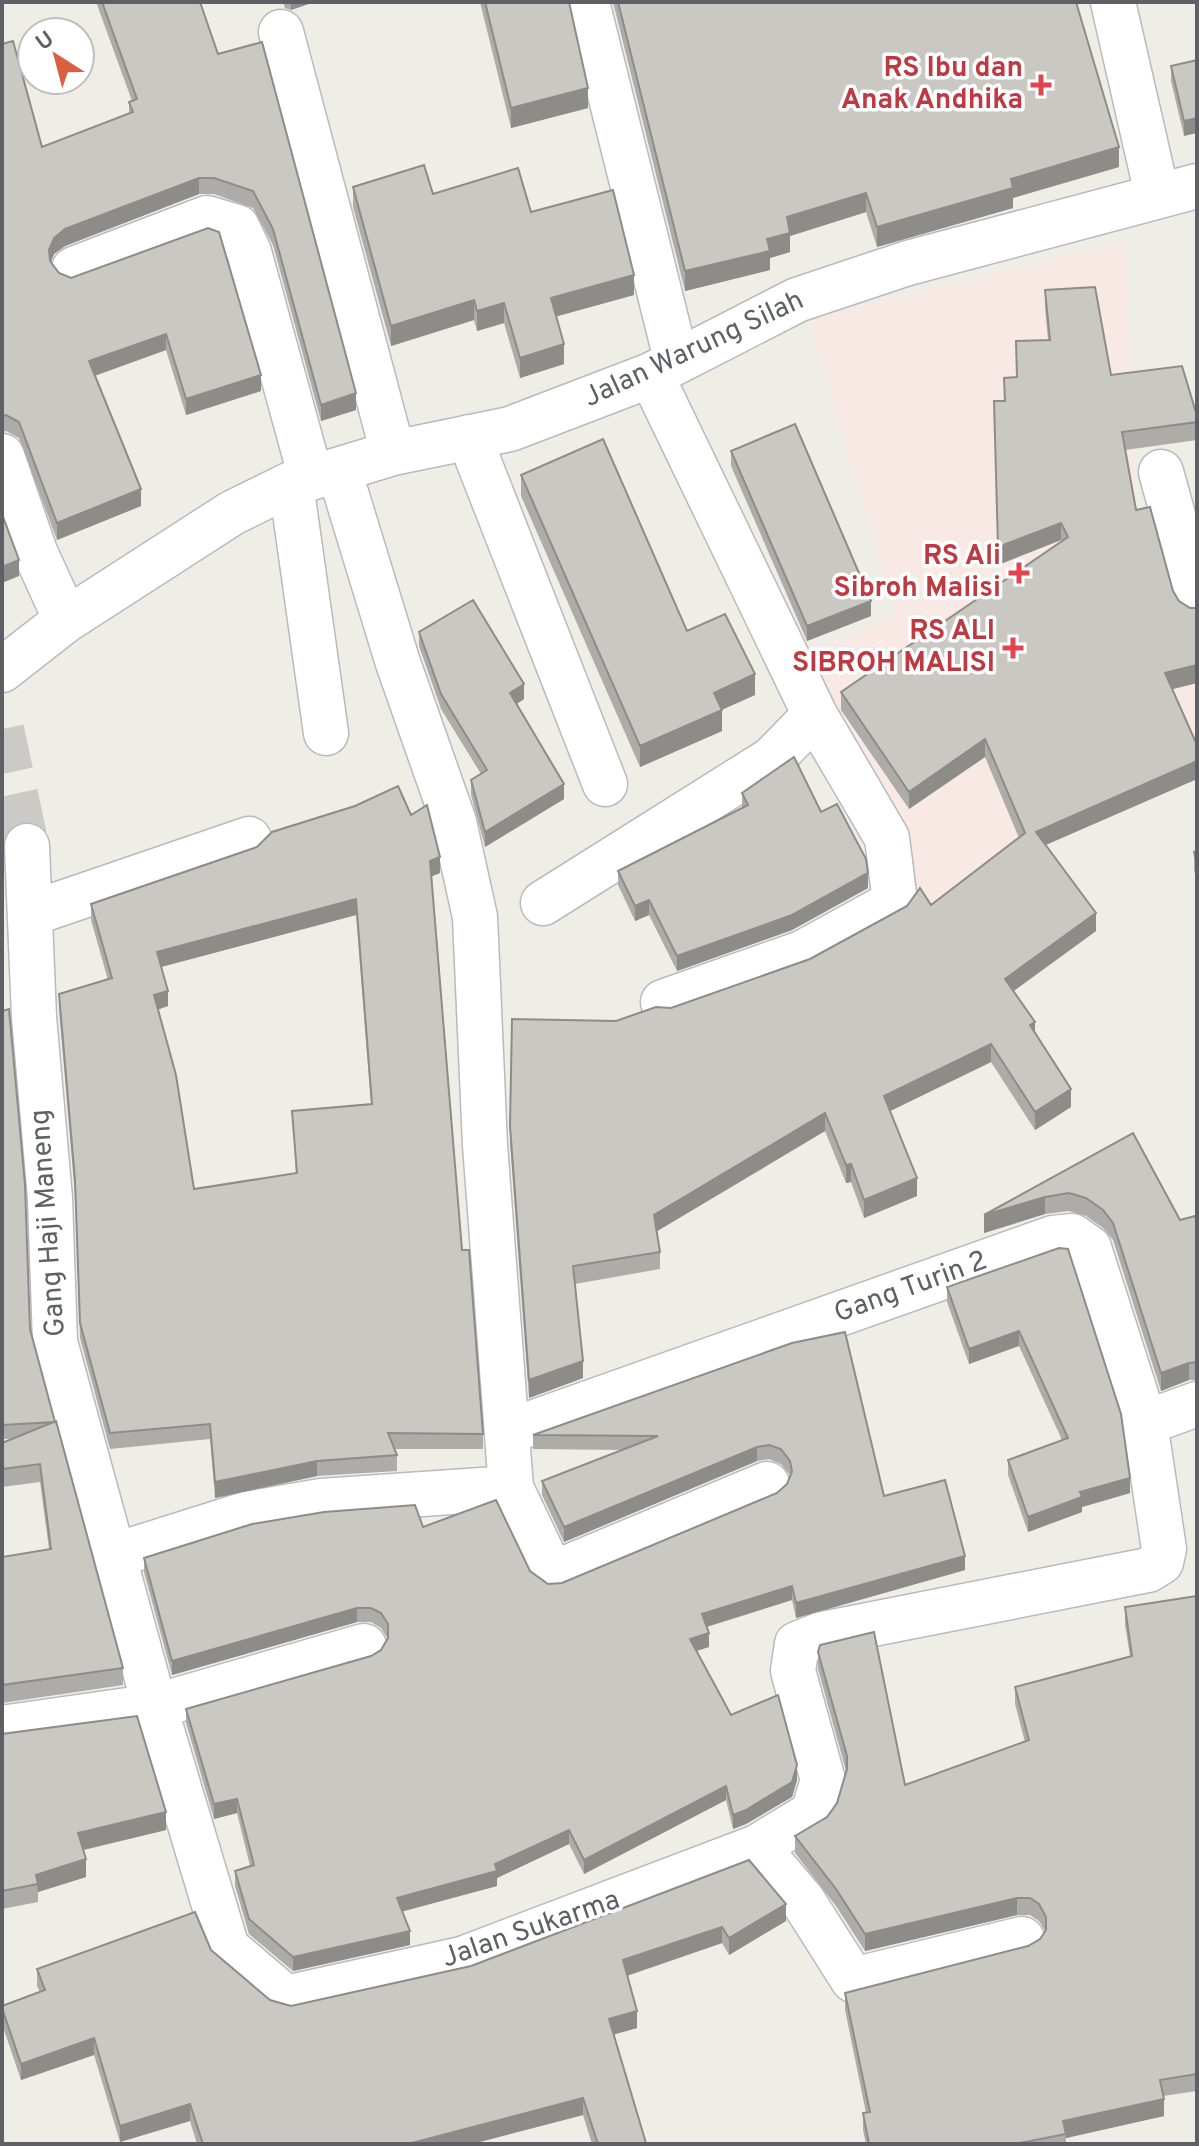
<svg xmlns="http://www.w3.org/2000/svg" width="1199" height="2146" font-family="Overpass,sans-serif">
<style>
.medical{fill:#f9e9e4}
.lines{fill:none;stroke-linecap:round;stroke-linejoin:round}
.minor-tunnel{stroke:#cbcac6;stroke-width:44;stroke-dasharray:44 22;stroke-linecap:butt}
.minor-casing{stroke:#b8babf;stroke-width:47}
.minor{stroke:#fff;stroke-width:44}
.wall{fill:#aeaca8;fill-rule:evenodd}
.shaded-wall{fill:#8d8c88}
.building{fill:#cac8c3;stroke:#8d8c88;stroke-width:2;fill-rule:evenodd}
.health-dot{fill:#e0444e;stroke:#fff;stroke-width:3}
.labels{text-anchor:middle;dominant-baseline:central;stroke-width:7;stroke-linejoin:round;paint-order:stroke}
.health-label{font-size:28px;font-weight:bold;fill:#be3a42;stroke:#fff;text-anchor:end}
.street-label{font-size:28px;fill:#5e6065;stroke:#fff}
</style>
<rect width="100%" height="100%" fill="#efeee6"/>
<path class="medical" d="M1124,241L1138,533L1197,679V738L1060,810L931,904L771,672L896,614L809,319Z"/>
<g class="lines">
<path class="minor-tunnel" d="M2,729L27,846"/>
<defs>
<path id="minor" d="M587,2L676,359
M1113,2L1157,194
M281,32L393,453
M74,269L207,218L237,227L249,252L311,478
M651,375L815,715L887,838L895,902L802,953L663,1002
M469,437L605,784
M2,456L35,552L66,620
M339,470L398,663L454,822L475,917L485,1145L511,1488L552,1574L767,1484
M1161,472L1197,602
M291,484L326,733
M2,670L66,620L232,513L291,484L393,453L510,429L651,375L797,300L908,263L1197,186
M27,846L34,1017L50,1198L55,1342L156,1711L227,1948L286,1998L462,1959L757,1847L803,1901L853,1980L1022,1939
M543,903L772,759L815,715
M30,914L249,839
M507,1432L1053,1238L1072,1236L1089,1248L1145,1423L1197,1404
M116,1555L246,1514L321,1501L511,1488
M2,1728L156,1706L364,1646
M757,1847L813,1813L823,1780L793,1671L797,1644L822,1634L1148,1570L1161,1562L1164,1549L1145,1423"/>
</defs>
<use href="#minor" class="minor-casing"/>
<use href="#minor" class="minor"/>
</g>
<path class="wall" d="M96,2H200L218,54L356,410L321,421L273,245L253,208L214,194H199L65,246L54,254L51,262L59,273L261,391L186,415L166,350L95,375L141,506L57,540L19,438L6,431L2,432V44L42,147L129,113V102L132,101Z
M283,2H314L291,10L285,8Z
M480,2H569L588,108L511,128Z
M613,2H1076L1119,167L1013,198V208L877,247L866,212L790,236V252L770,258V270L685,291Z
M1197,60L1184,136L1171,81V66Z
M353,187L433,194L531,212L634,295L556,316L564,364L520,378L504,323L477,331L474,320L391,346L353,207Z
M1045,290L1111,375L1197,416V440L1125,450L1136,510L1173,591L1179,601L1190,608H1197V683L1172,689L1197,745V779L1046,845L1096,931L1014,991L1071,1107L1035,1130L991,1062L890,1111L917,1196L864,1218L851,1182L846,1183L825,1131L657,1231L660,1252V1269L575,1284L583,1378L529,1398L510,1144L512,1019L616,1021L671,1008L810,959L931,905L1019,838L985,757L909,809L841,710V692L1061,541V540L998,565L994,401H1004L1017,377L1048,340L1045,308Z
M731,451L871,616L807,641L731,466Z
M521,475L755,695L722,710V731L640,767L521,496Z
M419,632L524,699L517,704L564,799L485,847L471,795V780L481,774L441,709L419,646Z
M742,793L821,812L868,888L792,930L677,971L649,915L635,921L618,885V871L742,808Z
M411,815L440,873L432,876L462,1250L483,1434V1449H394L397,1455V1471L317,1476L215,1498L210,1439L110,1449L80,1338L75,1196L59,1009V994L108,980L91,920V904ZM356,915L371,1104L292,1111L296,1174L194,1189L158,1009L168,1006L161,967Z
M1197,851V882L1194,870V852Z
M2,1011L30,1329L123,1668V1685L2,1703V1557L49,1549L40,1482L2,1487V1443L13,1439H2Z
M1133,1133L1180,1220L1197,1223V1380H1189L1161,1391L1113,1240L1103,1228L1086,1216L1069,1211L1045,1214L984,1233Z
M1059,1248L1130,1493L1082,1507V1512L1028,1532L1008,1475V1460L1062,1440L1019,1346L969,1364L947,1302V1287Z
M792,1343L884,1496L965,1570L796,1618L792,1600L707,1627L709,1647L696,1651L731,1715L797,1780L792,1797L746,1824L733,1829L726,1800L584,1874L569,1844L497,1878V1886L402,1911L410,1945L293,1971L249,1934L235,1886V1871L250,1866L237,1813L214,1819L186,1723V1709L371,1656L381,1650L388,1639L381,1628L371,1622H357L172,1675L144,1572V1558L423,1527L530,1571L548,1584L562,1583L777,1493L787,1484L790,1475L781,1464L769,1459L757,1461L564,1542L542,1495V1481L622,1450L533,1449V1435Z
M1197,1596V2091L1163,2096L1164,2116L1066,2138V2144H866L863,2130V2113H866L845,2010V1993L1028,1946L1040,1939L1045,1931L1039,1921L1030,1915H1017L865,1951L836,1906L795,1853V1836L827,1817L837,1803L846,1771L818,1669V1652L905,1785L1025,1742L1015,1704V1687L1130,1656L1125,1625V1607Z
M2,1734L166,1830L84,1850L86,1877L38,1892V1902L2,1909Z
M749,1860L786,1921L729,1955L722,1943L627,1976L637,2028L613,2034L646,2144H592L583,2115L472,2144H197L190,2121L120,2142L94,2055L21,2080L2,2024V2008L40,1992L37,1986V1969L211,1950L270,2000L291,2006L471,1966Z"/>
<path class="shaded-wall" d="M291,2H314L291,10Z
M588,88V108L511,128V108Z
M1197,118V133L1184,136V121Z
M1119,147V167L1013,198V208L877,247V227L1011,179Z
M199,178V194L65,246L54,254L49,266V250L54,238L65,229Z
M866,193V212L790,236V252L770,258V270L685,291V271L767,239L787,217Z
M634,275V295L551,318V298Z
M474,300V320L391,346V326Z
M504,303V323L477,331V311Z
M166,334V350L89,378V361Z
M564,344V364L520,378V358Z
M261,375V391L186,415V399Z
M356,393V410L321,421V405Z
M141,489V506L57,540V523Z
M1061,523V540L998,565V547Z
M19,560V576L2,583V567Z
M871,601V616L807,641V626Z
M1197,665V683L1165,691V673Z
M755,674V695L714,713V693Z
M524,684V699L510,708V693Z
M722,710V731L640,767V746Z
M985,739V757L909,809V792Z
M1197,761V779L1036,849V832Z
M564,784V799L485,847V832Z
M440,857V873L430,877V861Z
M868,873V888L792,930L677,971V956Z
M356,899V915L157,968V952Z
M649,900V915L635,921V906Z
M1096,913V931L1005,997V979Z
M168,991V1006L154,1011V995Z
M1035,1022V1040L1030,1025Z
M991,1044V1062L884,1114V1096Z
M1071,1089V1107L1035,1130V1112Z
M825,1113V1131L654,1233V1215Z
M851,1164V1182L846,1183V1165Z
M917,1178V1196L864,1218V1200Z
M1045,1197V1214L984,1233V1215Z
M1019,1331V1346L969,1364V1349Z
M583,1361V1378L529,1398V1380Z
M1189,1363V1380L1161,1391V1373Z
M757,1447V1461L564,1542V1527Z
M317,1461V1476L215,1498V1482Z
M1130,1478V1493L1082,1507V1512L1028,1532V1517L1080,1492Z
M965,1556V1570L796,1618V1603Z
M792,1586V1600L702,1628V1614Z
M357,1608V1622L172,1675V1661Z
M709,1633V1647L690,1653V1639Z
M797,1765V1780L792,1797L746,1824L733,1829V1815Z
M726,1786V1800L584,1874V1860Z
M237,1799V1813L214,1819V1804Z
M166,1812V1830L78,1851V1833Z
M569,1830V1844L497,1878V1886L397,1913V1898L495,1864Z
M86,1859V1877L38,1892L36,1875Z
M1017,1898V1915L865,1951V1934Z
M786,1904V1921L729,1955V1938Z
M722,1927V1943L623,1977V1960Z
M410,1931V1945L293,1971V1957Z
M637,2011V2028L609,2036V2019Z
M94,2038V2055L21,2080V2064Z
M583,2098V2115L472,2144H408Z
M1164,2099V2116L1066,2138L1063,2121Z
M190,2104V2121L120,2142V2126Z"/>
<path class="building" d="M102,2H200L218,54L262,42L356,393L321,405L273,229L253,191L214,178H199L65,229L54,238L49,250L50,261L59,273L71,278L208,228L219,232L261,375L186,399L166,334L89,361L141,489L57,523L19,422L6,415L2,416V44L13,41L42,147L133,112L129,102L137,99Z
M485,2H569L588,88L511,108Z
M618,2H1076L1119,147L1011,179L1013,188L877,227L866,193L787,217L790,233L767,239L770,251L685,271Z
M1197,60V118L1184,121L1171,66Z
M424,165L433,194L518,168L531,212L613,190L634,275L551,298L564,344L520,358L504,303L477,311L474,300L391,326L353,187Z
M1095,287L1111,375L1182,366L1197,416V422L1122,432L1136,510L1150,507L1173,591L1179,601L1190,608H1197V665L1165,673L1197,745V761L1036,832L1096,913L1005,979L1035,1022L1030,1025L1071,1089L1035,1112L991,1044L884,1096L917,1178L864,1200L851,1164L846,1165L825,1113L654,1215L660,1252L573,1266L583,1361L529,1380L510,1126L512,1019L616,1021L656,1007L671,1008L810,959L907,906L920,888L931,905L1025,833L985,739L909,792L841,692L1068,537L1061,523L998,547L994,401H1005L1004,378L1017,377L1016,341L1050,340L1045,290Z
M795,424L871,601L807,626L731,451Z
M603,439L687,631L725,614L755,674L714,693L722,710L640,746L521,475Z
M2,514L19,560L2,567Z
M473,600L524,684L510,693L564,784L485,832L471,780L487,770L441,694L419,632Z
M794,757L821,812L837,804L866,859L868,873L792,915L677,956L649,900L635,906L618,871L748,805L742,793Z
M398,786L411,815L427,805L440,857L430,861L462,1250H469L483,1434L388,1433L397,1455L317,1461L215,1482L210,1424L110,1433L80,1323L75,1180L59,994L112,978L91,904L257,847L272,832L355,806ZM356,899L372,1104L292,1111L297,1173L194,1189L176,1075L154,995L168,991L157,952Z
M1197,851V864L1194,852Z
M9,1009L25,1185L30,1329L55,1422L2,1425V1011Z
M1133,1133L1180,1220L1195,1216L1197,1223V1362L1189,1363L1161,1373L1113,1223L1103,1210L1086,1198L1069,1193L1045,1197L984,1215Z
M1059,1248L1068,1249L1121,1414L1130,1478L1080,1492L1082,1497L1028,1517L1008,1460L1068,1438L1019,1331L969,1349L947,1287Z
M845,1332L884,1496L945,1480L965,1556L796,1603L792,1586L702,1614L709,1633L690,1639L731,1715L778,1695L797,1765L792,1782L746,1810L733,1815L726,1786L584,1860L569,1830L495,1864L497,1871L397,1898L410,1931L293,1957L249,1919L235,1871L254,1865L237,1799L214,1804L186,1709L371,1656L381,1650L388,1638V1624L381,1613L371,1608H357L172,1661L144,1558L252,1524L324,1512L415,1505L423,1527L496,1500L530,1571L548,1584L562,1583L777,1493L787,1484L792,1472L790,1461L781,1449L769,1445L757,1447L564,1527L542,1481L658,1436L533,1435L792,1343Z
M56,1421L123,1668L2,1685V1557L51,1549L40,1464L2,1469V1443Z
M1197,1596V2074L1160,2080L1164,2099L1063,2121L1066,2134L1015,2144H869L863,2113L870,2112L845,1993L1028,1946L1040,1939L1046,1930V1917L1039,1904L1030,1898H1017L865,1934L836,1889L795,1836L827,1817L837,1803L847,1769V1756L818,1652L820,1645L874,1632L905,1785L1029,1740L1015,1687L1132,1656L1125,1607Z
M137,1716L166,1812L78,1833L86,1859L36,1875L38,1884L2,1891V1734Z
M749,1860L786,1904L729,1938L722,1927L623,1960L637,2011L609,2019L646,2143L643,2144H598L583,2098L408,2144H203L190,2104L120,2126L94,2038L21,2064L2,2008V2006L45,1990L37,1969L195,1912L211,1950L270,2000L291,2006L471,1966Z"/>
<g class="health-dot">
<path d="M1037 73h8v8h8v8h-8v8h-8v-8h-8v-8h8z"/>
<path d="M1015 561h8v8h8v8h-8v8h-8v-8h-8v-8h8z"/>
<path d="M1009 636h8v8h8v8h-8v8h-8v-8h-8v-8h8z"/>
</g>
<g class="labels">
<g class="health-label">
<text x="1023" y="69">RS Ibu dan<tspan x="1023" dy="32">Anak Andhika</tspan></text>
<text x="1001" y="557">RS Ali<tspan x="1001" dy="32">Sibroh Malisi</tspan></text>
<text x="995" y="632">RS ALI<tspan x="995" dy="32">SIBROH MALISI</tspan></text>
</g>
<g class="street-label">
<text transform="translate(694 350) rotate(-25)">Jalan Warung Silah</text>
<text transform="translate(49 1223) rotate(-94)">Gang Haji Maneng</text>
<text transform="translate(911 1288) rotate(-20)">Gang Turin 2</text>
<text transform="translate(531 1930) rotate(-19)">Jalan Sukarma</text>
</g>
</g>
<rect width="1199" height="2146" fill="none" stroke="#5e6065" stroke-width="8"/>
<g transform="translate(56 56) rotate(324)"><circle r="38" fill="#ffffff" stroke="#bfbfc1" stroke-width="2"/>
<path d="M0-6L14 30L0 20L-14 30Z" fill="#da5e41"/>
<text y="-12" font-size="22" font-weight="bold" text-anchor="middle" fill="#5e6065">U</text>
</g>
</svg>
